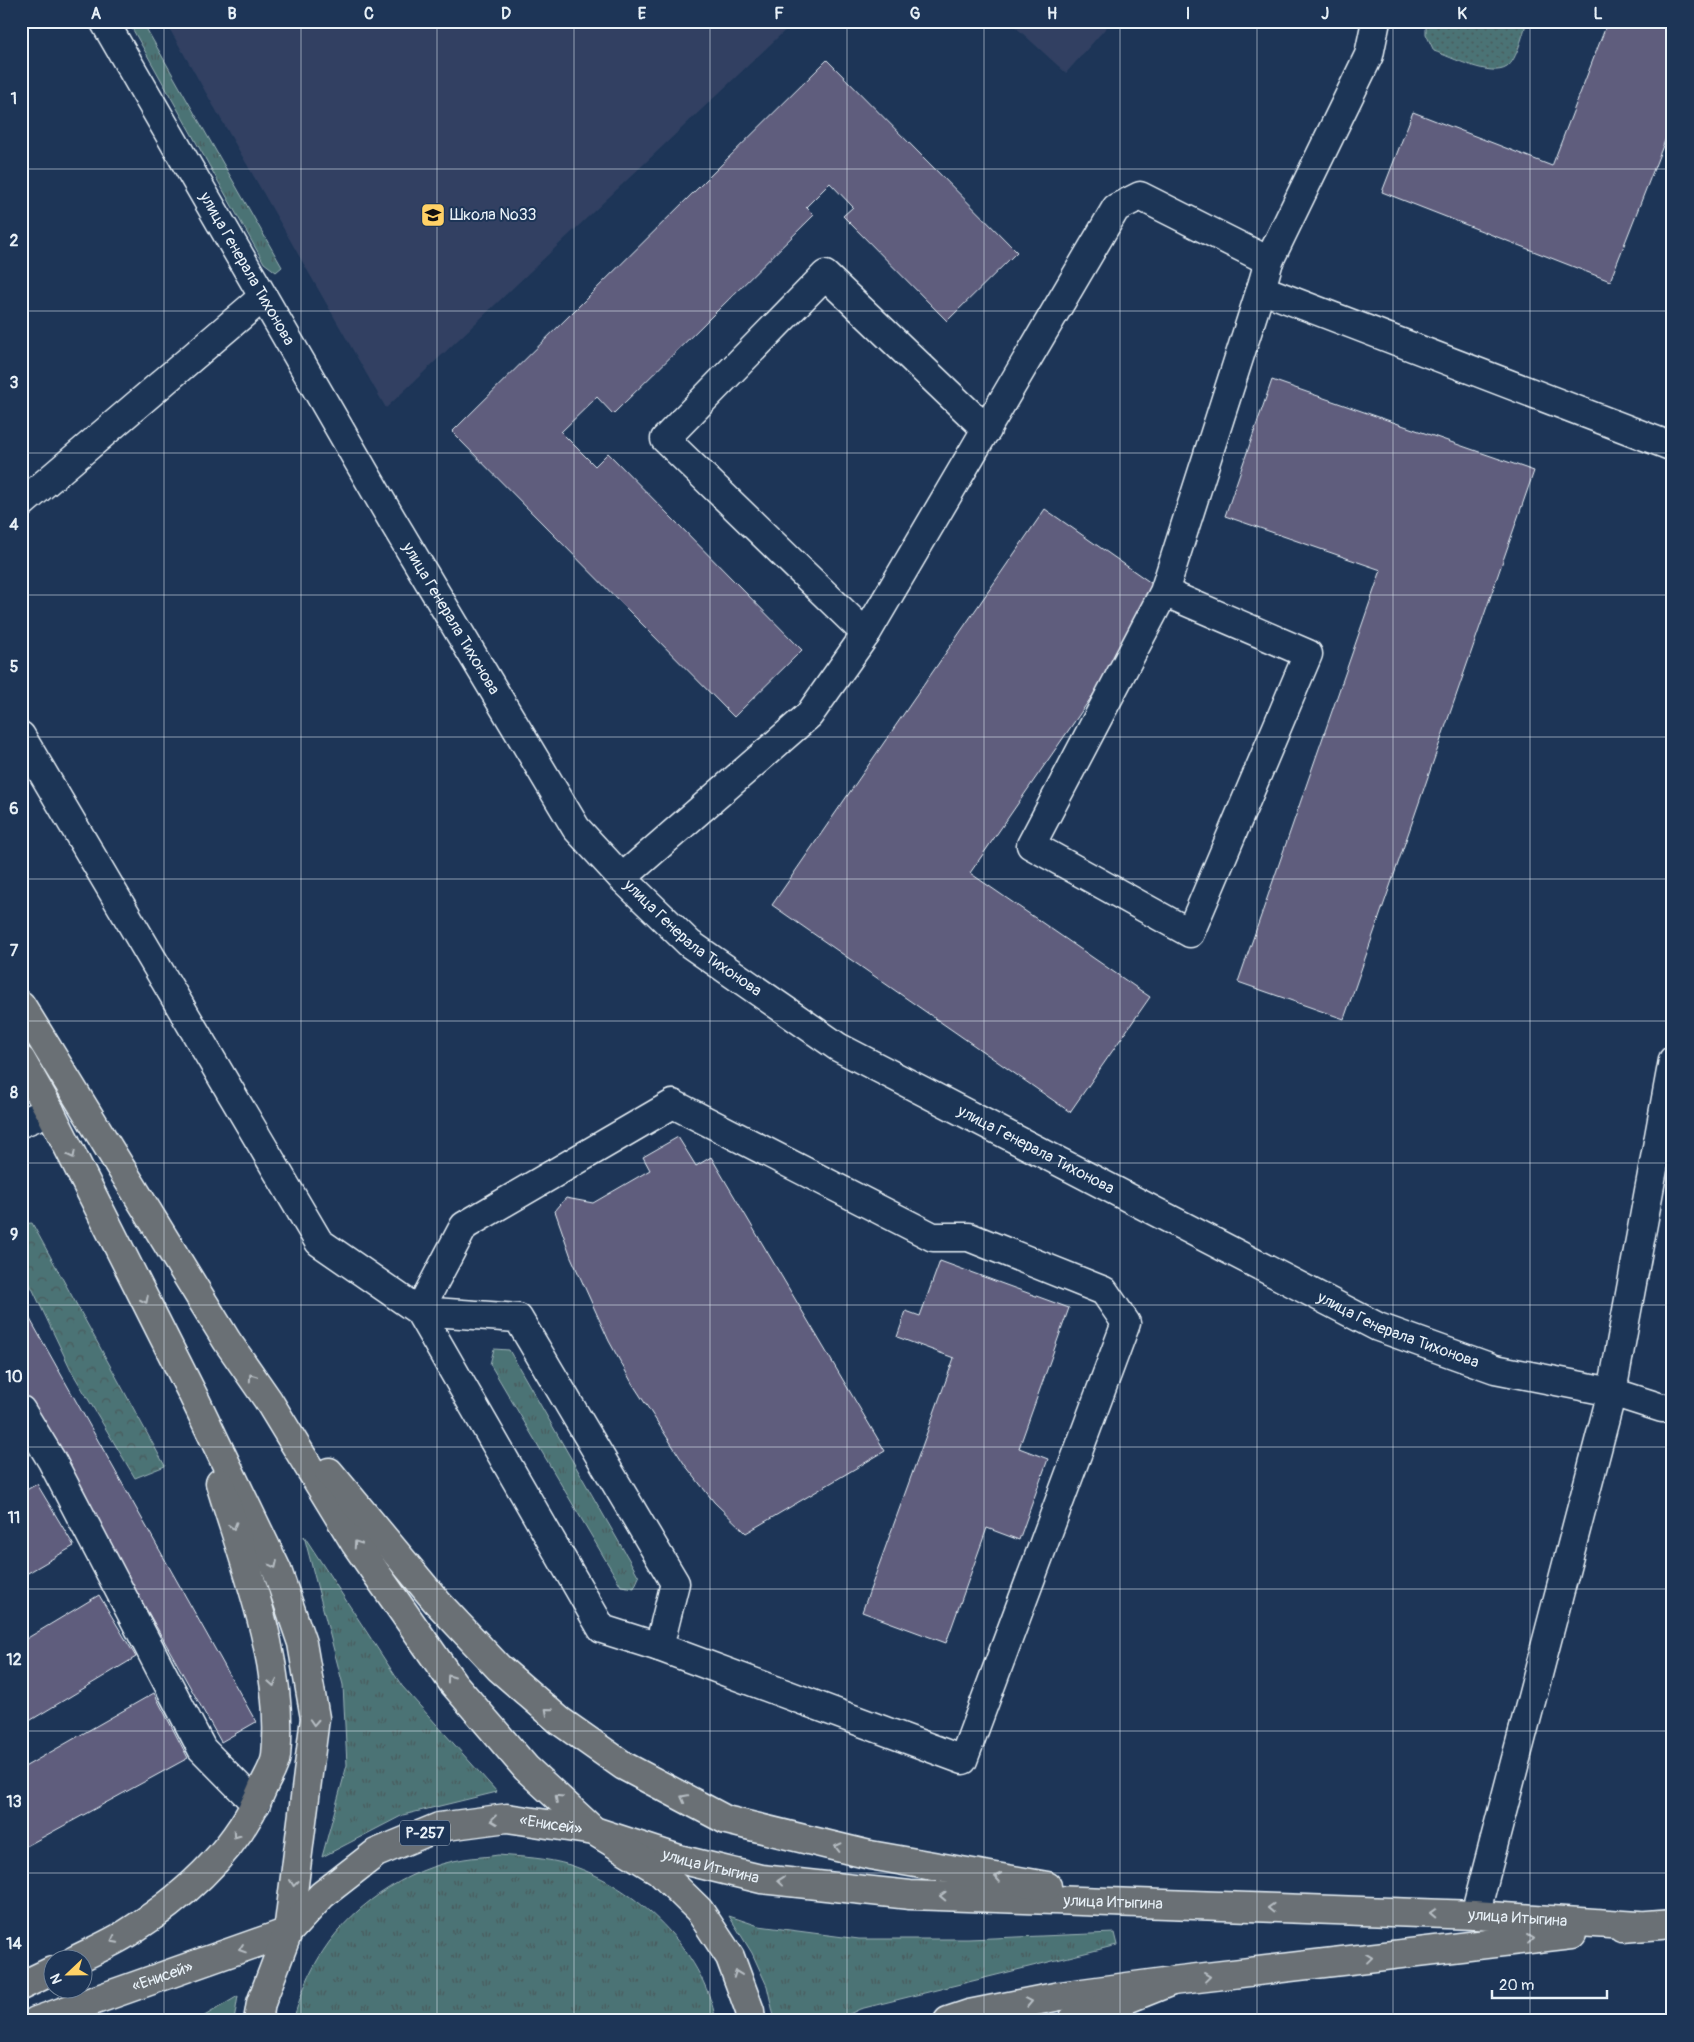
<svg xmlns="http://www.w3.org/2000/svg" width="1694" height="2042" font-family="Pangolin,sans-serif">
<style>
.built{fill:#314162}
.grass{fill:url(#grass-tufts);stroke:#9ab2b6}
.forest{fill:url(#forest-crowns);stroke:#9ab2b6}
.park{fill:url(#park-dots);stroke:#9ab2b6}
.building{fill:#5f5d7d;stroke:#e8f1f8}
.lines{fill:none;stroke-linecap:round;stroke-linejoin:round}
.minor-casing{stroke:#e8f1f8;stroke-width:31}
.major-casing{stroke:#e8f1f8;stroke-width:31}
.highway-casing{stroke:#e8f1f8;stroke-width:31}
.minor{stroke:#1d3557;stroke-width:28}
.major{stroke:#6a7074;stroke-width:28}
.highway{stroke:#6a7074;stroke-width:28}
.oneway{stroke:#b6bdc3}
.grid{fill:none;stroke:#e8f1f8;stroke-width:1;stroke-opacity:0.55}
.labels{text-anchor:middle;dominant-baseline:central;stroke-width:4;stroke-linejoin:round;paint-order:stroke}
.shield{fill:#1d3557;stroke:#abb9c8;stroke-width:1}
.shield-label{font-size:15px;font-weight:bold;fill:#e8f1f8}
.poi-label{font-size:16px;fill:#e8f1f8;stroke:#1d3557;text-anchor:start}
.street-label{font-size:16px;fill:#e8f1f8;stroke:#1d3557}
.neatline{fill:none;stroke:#e8f1f8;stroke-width:2}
.grid-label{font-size:16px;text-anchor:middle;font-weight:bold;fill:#e8f1f8}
</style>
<defs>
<pattern id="grass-tufts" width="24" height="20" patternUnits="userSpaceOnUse" patternTransform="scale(1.25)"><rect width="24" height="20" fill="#4c7375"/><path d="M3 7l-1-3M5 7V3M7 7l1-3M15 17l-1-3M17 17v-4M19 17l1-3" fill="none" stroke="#495b5d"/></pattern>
<pattern id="forest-crowns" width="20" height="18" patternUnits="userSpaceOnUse" patternTransform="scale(1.25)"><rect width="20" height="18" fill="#4c7375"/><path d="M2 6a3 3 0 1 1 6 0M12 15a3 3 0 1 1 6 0" fill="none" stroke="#495b5d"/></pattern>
<pattern id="park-dots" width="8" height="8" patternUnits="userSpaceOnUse" patternTransform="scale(1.25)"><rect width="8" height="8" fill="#4c7375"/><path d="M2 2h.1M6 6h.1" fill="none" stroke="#495b5d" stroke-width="1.8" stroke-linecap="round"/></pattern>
</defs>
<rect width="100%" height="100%" fill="#1d3557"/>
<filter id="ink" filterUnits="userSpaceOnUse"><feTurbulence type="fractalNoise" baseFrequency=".02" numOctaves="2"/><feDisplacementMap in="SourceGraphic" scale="10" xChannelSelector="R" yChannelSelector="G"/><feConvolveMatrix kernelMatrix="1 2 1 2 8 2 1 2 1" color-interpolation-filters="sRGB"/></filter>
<g filter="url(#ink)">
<path class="built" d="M165,21H795L386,408Z
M1009,21H1112L1066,73Z"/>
<path class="grass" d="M128,21H142L282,267L276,272L264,263Z
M494,1349L509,1350L639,1577L634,1588L621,1586L490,1364Z
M304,1536L402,1686L497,1792L403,1815L322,1857L347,1765L343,1685Z
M498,1855C523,1857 547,1858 570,1865C637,1887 703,1950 716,2021H293C299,2000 306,1980 317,1961C346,1909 406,1868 464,1859C475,1857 487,1857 498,1855Z
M729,1916L759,1926L859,1939H968L1114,1933L1117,1945L860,2009L835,2021H775L767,1986L752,1953Z
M238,1996L234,2021H196Z"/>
<path class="forest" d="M32,1223L165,1466L135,1478L72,1372L21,1265V1224Z"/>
<path class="park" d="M1426,21H1527C1523,33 1517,60 1507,67C1491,78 1451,57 1434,51L1426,34Z"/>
<path class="building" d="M1608,21H1673V120L1610,281L1382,192L1413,112L1552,166Z
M827,60L1017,252L947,321L843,216L853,207L830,183L806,207L814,215L613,414L597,397L561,432L595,466L608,453L802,650L734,717L452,432Z
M1272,380L1534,471L1344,1019L1238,982L1381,570L1225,516Z
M1045,509L1164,592L970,873L1150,997L1070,1112L772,905Z
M678,1137L696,1166L711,1157L885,1451L746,1533L714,1502L685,1465L632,1383L609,1341L571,1257L555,1211L566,1198L593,1203L650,1170L643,1157Z
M940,1261L1069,1308L1019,1448L1048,1459L1019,1540L987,1528L946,1643L862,1612L954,1358L897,1337L906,1311L920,1316Z
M21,1303L256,1722L221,1742L21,1386Z
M37,1484L74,1546L21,1577V1493Z
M99,1595L136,1657L21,1726V1642Z
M154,1693L188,1758L21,1849V1769Z"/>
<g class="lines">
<defs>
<g id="minor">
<path id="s1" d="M104,21L391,518L576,828L622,878L690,944L838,1047L1378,1327L1495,1369L1612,1392L1662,1408H1673"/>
<path d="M1269,261L1369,55L1376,21"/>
<path d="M987,430L825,275L665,439L866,634L1116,208L1140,196L1269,261L1261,289L1673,447"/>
<path d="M21,504L263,297"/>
<path d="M1164,592L1308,654L1190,933L1031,845L1164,592L1261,289"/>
<path d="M21,736L319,1242L419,1311L602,1629L659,1647L675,1583L518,1318L419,1311"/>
<path d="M622,878L809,715L866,634"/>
<path d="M21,1123L50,1111"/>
<path d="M419,1311L464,1226L673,1104L933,1237H969L1104,1291L1126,1323L963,1760L659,1647"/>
<path d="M21,1410L52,1461L202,1749L256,1804"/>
<path d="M1475,1915L1612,1392L1673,1060"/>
</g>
<g id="major">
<path id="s2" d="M21,1005L227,1341L268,1400L355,1543L453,1683L526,1768L594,1831L679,1859L761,1879L910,1895L1475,1915L1639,1926"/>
<path d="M21,1060L50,1111L193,1395L277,1570L302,1643L315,1718L288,1932"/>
<path d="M329,1472L437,1602L499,1668L560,1721L624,1766L726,1820L870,1855L1047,1886"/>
<path d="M1622,1928L1673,1924"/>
<path d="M75,1960C93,1951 112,1943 129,1932C184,1897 238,1849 263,1787C267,1778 275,1766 276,1756C285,1664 246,1569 220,1483"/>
<path d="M21,1986L52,1971"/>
<path d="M948,2021L969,2014L1060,1996L1172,1981L1572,1934"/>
</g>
<g id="highway">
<path id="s3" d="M36,2021L288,1932"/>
<path id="s4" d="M258,2021L261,2003L288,1932L322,1895L376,1853L439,1827L507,1818L594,1831L658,1870L699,1910L730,1957L750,2011L751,2021"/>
<path d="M1072,2021L1172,1981"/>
</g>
</defs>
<use href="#minor" class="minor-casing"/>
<use href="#major" class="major-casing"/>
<use href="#highway" class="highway-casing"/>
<use href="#minor" class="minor"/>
<use href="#major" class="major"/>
<use href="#highway" class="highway"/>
</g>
<defs><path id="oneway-chevron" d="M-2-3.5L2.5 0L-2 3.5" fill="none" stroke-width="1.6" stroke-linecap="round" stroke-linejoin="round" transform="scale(1.25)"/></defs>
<g class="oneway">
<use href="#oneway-chevron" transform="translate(72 1155) rotate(63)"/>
<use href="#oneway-chevron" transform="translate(145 1300) rotate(63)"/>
<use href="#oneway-chevron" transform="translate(252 1377) rotate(-125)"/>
<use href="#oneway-chevron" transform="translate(233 1526) rotate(73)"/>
<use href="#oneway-chevron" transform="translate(357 1544) rotate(-124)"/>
<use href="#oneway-chevron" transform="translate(274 1565) rotate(65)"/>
<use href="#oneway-chevron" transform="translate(450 1678) rotate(-126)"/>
<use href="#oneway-chevron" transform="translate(273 1683) rotate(80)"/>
<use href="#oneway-chevron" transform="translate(548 1711) rotate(-139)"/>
<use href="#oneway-chevron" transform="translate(314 1722) rotate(93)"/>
<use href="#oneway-chevron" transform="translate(558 1798) rotate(-137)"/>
<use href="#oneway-chevron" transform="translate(684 1798) rotate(-152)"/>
<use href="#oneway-chevron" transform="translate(494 1820) rotate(173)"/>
<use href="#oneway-chevron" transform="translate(236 1835) rotate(125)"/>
<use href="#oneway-chevron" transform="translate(838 1847) rotate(-166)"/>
<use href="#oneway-chevron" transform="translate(998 1877) rotate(-170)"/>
<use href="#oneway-chevron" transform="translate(781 1881) rotate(-174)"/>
<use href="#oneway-chevron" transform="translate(294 1883) rotate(97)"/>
<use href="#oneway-chevron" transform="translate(943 1896) rotate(-178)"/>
<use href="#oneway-chevron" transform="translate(1271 1908) rotate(-178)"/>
<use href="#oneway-chevron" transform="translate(1433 1913) rotate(-178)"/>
<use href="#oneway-chevron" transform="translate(1530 1939) rotate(-7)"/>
<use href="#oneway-chevron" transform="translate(114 1940) rotate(153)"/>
<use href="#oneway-chevron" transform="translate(242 1949) rotate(161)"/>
<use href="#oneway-chevron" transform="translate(1369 1958) rotate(-7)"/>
<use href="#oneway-chevron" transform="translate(737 1974) rotate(-110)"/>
<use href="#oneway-chevron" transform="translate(1207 1977) rotate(-7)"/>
<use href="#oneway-chevron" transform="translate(1029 2002) rotate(-11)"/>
</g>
</g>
<path class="grid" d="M164,21V2021M301,21V2021M437,21V2021M574,21V2021M710,21V2021M847,21V2021M984,21V2021M1120,21V2021M1257,21V2021M1393,21V2021M1530,21V2021M21,169H1673M21,311H1673M21,453H1673M21,595H1673M21,737H1673M21,879H1673M21,1021H1673M21,1163H1673M21,1305H1673M21,1447H1673M21,1589H1673M21,1731H1673M21,1873H1673"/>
<defs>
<symbol id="school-square" viewBox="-11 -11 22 22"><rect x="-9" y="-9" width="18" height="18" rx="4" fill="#ffd166" stroke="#1d3557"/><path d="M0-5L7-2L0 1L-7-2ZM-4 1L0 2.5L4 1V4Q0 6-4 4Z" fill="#111"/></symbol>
</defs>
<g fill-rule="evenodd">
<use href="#school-square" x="419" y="201" width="28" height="28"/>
</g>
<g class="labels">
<rect class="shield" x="400" y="1820.5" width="50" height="25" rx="4"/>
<g class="shield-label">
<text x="425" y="1833">Р-257</text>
</g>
<g class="poi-label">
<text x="450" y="215">Школа №33</text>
</g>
<g class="street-label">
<text stroke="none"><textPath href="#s1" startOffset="286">улица Генерала Тихонова</textPath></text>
<text stroke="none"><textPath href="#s1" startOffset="691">улица Генерала Тихонова</textPath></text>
<text stroke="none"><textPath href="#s1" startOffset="1096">улица Генерала Тихонова</textPath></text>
<text stroke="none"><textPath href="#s1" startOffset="1501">улица Генерала Тихонова</textPath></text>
<text stroke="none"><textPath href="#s1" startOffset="1906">улица Генерала Тихонова</textPath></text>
<text stroke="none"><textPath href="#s4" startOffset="394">«Енисей»</textPath></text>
<text stroke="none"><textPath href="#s2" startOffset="1131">улица Итыгина</textPath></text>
<text stroke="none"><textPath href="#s2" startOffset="1536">улица Итыгина</textPath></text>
<text stroke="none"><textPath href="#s2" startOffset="1941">улица Итыгина</textPath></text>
<text stroke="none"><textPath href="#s3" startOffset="134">«Енисей»</textPath></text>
</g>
</g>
<rect width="1694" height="2042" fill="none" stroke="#1d3557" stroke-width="55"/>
<g transform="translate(68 1974) rotate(248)"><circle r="24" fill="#1d3557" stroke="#6e8097"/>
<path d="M0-4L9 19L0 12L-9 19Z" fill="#ffd166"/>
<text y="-8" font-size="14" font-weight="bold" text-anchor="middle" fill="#e8f1f8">N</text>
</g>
<path d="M1492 1990v8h115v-8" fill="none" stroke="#e8f1f8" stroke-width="2.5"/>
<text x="1499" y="1990" font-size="15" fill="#e8f1f8" stroke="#1d3557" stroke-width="4" paint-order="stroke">20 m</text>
<rect x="28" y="28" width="1638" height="1986" class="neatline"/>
<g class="grid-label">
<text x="96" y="19">A</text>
<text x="232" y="19">B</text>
<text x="369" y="19">C</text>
<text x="506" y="19">D</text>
<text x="642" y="19">E</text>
<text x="779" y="19">F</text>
<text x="915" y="19">G</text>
<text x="1052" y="19">H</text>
<text x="1188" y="19">I</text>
<text x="1325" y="19">J</text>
<text x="1462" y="19">K</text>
<text x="1598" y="19">L</text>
<text x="14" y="104">1</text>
<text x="14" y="246">2</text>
<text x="14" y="388">3</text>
<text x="14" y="530">4</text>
<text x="14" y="672">5</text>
<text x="14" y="814">6</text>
<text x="14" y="956">7</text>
<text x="14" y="1098">8</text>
<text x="14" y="1240">9</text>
<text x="14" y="1382">10</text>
<text x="14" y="1523">11</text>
<text x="14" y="1665">12</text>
<text x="14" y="1807">13</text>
<text x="14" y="1949">14</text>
</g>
</svg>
